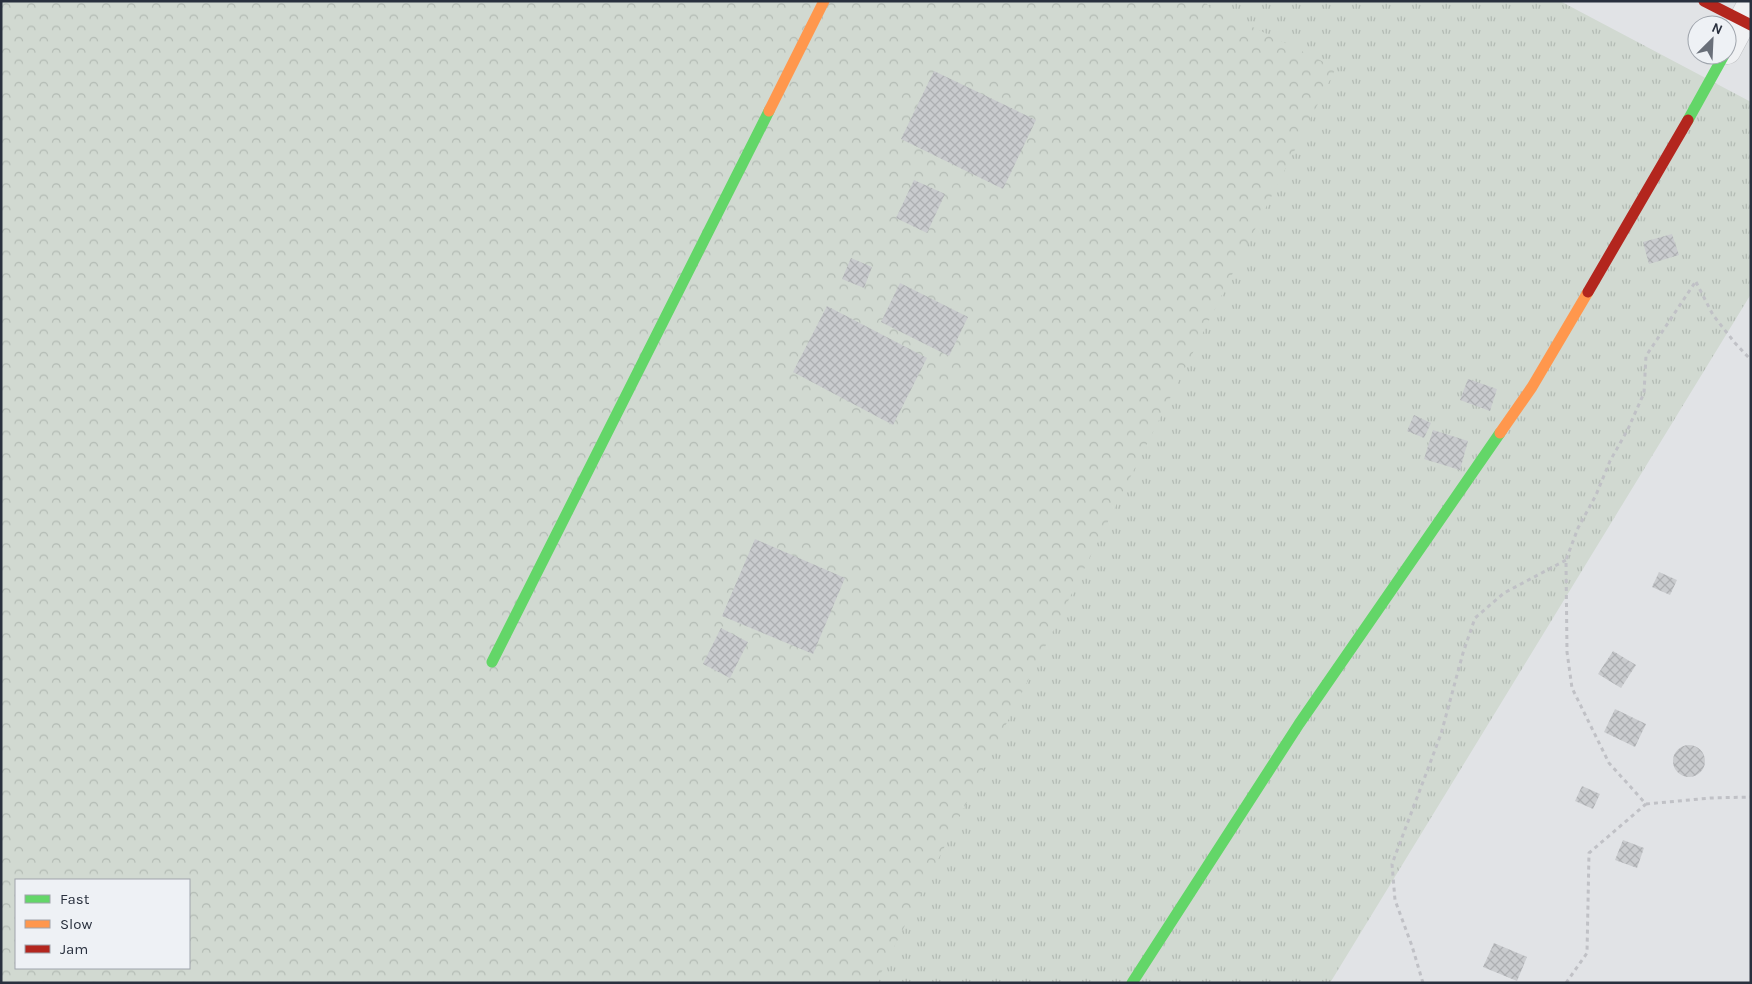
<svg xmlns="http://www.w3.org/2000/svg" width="1752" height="984" font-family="Karla,sans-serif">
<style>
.grass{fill:url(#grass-tufts);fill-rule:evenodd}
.forest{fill:url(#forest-crowns);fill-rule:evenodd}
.building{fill:url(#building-cross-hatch)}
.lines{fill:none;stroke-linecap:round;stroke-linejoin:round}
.street-casing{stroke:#bfc1c4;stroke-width:29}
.path{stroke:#c0c1c6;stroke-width:3;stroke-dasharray:4 4;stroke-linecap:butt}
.street{stroke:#f0f1f3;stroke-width:28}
.fast{stroke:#63d668;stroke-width:11}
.slow{stroke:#ff974d;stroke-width:11}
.jam{stroke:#b3261e;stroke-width:11}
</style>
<defs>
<pattern id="grass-tufts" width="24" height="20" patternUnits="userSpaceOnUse" patternTransform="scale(1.25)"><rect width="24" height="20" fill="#d1d9d1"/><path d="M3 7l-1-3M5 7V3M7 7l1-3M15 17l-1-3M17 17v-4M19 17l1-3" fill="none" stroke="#b3bbb4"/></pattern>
<pattern id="forest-crowns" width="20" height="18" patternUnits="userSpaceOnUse" patternTransform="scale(1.25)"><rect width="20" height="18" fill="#d1d9d1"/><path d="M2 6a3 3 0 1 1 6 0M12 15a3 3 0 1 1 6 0" fill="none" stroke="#b3bbb4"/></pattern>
<pattern id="building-cross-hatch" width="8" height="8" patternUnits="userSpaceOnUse" patternTransform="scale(1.25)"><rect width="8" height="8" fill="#c9cbce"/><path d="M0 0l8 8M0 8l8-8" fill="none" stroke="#adafb2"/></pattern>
</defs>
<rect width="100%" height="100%" fill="#e1e3e6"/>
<path class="grass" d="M1,1H1560L1751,102V294L1330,983H1ZM16,880H189V968H16Z"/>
<path class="forest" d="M1,1H1200L1336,68L876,983H1ZM16,880H189V968H16Z"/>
<path class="building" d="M934,71L1036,120L1003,189L901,139Z
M914,180L945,194L927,233L896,218Z
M1672,234L1679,255L1649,264L1643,242Z
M851,258L872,267L864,288L842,279Z
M900,283L968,317L949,356L881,322Z
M827,306L927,358L893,425L793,372Z
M1468,379L1497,389L1490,411L1460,400Z
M1414,415L1431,423L1424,438L1407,431Z
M1433,430L1468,441L1460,470L1424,459Z
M755,539L845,578L813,654L722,616Z
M1659,572L1677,580L1670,595L1652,587Z
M721,628L748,642L730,678L703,664Z
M1613,651L1636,665L1621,688L1598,674Z
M1615,709L1646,724L1635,747L1604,732Z
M1673 761a16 16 0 1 1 32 0a16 16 0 1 1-32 0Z
M1582,786L1600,794L1593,809L1575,801Z
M1623,840L1644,848L1637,868L1615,860Z
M1494,943L1527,957L1517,981L1483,967Z"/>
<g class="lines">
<defs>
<path id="street" d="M1727,50L1751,5"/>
</defs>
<use href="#street" class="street-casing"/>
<path class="path" d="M1696,282L1713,315L1735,343L1751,360
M1646,804L1710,798L1751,797
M1423,983L1412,946L1395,900L1392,864L1441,734L1463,653L1475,618L1504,593L1566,560
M1566,983L1587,953L1589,853L1646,804L1609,763L1572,688L1567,652L1566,560L1578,528L1596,495L1610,461L1628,429L1644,393L1646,356L1696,281"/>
<use href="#street" class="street"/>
<path class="fast" d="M1688,120L1724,55
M492,662L769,111
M1132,983L1299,724L1500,433"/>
<path class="slow" d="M769,111L824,1
M1500,433L1532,387L1588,292"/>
<path class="jam" d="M1704,1L1751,25
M1588,292L1688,120"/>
</g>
<rect width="1752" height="984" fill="none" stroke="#29303e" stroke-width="5"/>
<rect x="15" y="879" width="175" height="90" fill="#eef1f5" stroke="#9fa4ac"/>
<rect x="25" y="895" width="25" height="8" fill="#63d668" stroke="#9fa4ac"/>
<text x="60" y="904" font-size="15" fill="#29303e">Fast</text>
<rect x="25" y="920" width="25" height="8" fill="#ff974d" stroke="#9fa4ac"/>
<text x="60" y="929" font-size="15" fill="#29303e">Slow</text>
<rect x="25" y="945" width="25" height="8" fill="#b3261e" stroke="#9fa4ac"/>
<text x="60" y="954" font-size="15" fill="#29303e">Jam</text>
<g transform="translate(1712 40) rotate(24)"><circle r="24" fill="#eef1f5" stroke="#9fa4ac"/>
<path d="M0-4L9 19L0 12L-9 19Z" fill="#696f79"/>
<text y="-8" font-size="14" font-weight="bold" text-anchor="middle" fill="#29303e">N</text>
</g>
</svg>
